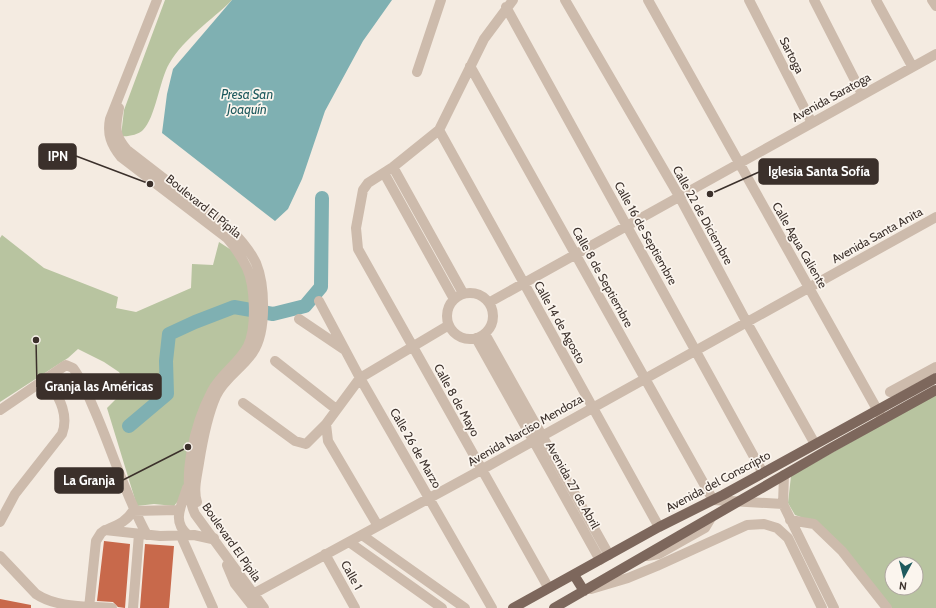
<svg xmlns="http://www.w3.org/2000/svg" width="936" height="608" font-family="Cabin,sans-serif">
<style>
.green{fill:#b8c4a0;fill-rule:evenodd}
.water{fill:#7fb0b2}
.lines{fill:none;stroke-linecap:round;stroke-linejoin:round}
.river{stroke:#7fb0b2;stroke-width:14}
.building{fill:#c8694b}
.minor{stroke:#cdbbac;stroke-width:10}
.major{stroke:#7d675c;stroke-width:10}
.labels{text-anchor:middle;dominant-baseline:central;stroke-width:3.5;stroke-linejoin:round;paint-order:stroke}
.street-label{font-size:12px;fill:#3b302b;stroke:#fbf5ee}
.water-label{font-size:13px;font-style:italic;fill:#1f5a5e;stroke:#fbf5ee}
.leader{fill:none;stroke:#3b302b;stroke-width:1.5}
.callout-dot{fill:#3b302b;stroke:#fbf5ee;stroke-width:1.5}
.callout{fill:#3b302b;stroke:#3b302b;stroke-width:1.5}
.callout-label{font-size:13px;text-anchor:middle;font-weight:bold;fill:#fff}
</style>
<rect width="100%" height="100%" fill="#f4ebe1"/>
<path class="green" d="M165,0H232C211,21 185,37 169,64C160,79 155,119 143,130C138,135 127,137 121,136L124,110Z
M2,235L44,268L118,297L116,308L136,312L191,288L192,264L213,265L219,242L236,253L249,282L251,324L243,349L225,370L183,495L174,506L154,504L137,506L107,408L128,387L119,372L104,362L78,349L68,358L0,402V238Z
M936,394V608H892L815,522L795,515L788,503L791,476ZM892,564H916V588H892Z"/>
<path class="water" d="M232,0H392L363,41L325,111L302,179L288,209L275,221L162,133L167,94L173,69Z"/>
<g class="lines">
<path class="river" d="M129,426L167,394L166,361L169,334L195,322L234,307L273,314L305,306L321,287L322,198"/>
</g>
<path class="building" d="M104,541L130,544L125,608L118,607L113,602L97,601Z
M145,544L174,546L169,608H140Z
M0,599L31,605V608H0Z"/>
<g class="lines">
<path class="minor" d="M157,0L110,119C107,134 111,145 121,157L227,238C235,247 241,256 247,268C255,286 257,327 248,346C239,363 221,374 212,391C195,423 180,481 195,514L264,608
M513,0L484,39L439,130L393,167L368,183L363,190L356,228L358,249L548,587
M565,0L679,196L746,321L815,444
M648,0L883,420
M749,0L812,123
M814,0L862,94
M876,0L912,66
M932,0L936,6
M506,7L763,473
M470,66L713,500L783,504
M417,72L441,0
M119,108C115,127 114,135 127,150L233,232C242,241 250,251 256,263C265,285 267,331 253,352C243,368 224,378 216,396C208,414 202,444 199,463C197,476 193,490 197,502
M439,130L659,527
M393,167L463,293
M384,173L454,299
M447 316a23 23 0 1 1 46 0a23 23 0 1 1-46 0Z
M319,301L360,378L492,608
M490,302L936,54
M299,319L345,350
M485,334L609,555
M476,338L600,560
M275,361L336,409
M890,392L936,367
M243,403L295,441L306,444L326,424L360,378L449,325
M0,410L63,367L66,365L73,368C82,380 88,395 94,409C112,450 125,495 147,535
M326,424L328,441L378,526
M784,475L783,504L834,608
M187,488C182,505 171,521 188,535
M790,520L814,524L842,551L887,608
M0,522L15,494L62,434C70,413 57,395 47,377
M106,530C117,525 126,522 133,511L178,510
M362,535L465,608
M181,536L213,608
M349,542L442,608
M325,554L355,608
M0,556L36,594C57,608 86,606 112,608
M647,556L659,554L705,528L711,518
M227,565L235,584L254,608
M591,589L628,578L657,566L747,525L764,524L777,528L788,538L822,608
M253,594L481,470L936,217
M89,608L96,541L101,533L105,530L160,536L194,535L212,539L214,538
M133,608L139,534"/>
<path class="major" d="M574,575L584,591
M513,608L659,527L723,495L936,378
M554,608L831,448L936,390"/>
</g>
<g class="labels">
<g class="street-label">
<text transform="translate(792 55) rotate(63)">Sartoga</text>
<text transform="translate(831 97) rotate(-29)">Avenida Saratoga</text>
<text transform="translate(204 206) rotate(39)">Boulevard El Pípila</text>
<text transform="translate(703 215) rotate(61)">Calle 22 de Diciembre</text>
<text transform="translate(646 233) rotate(61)">Calle 16 de Septiembre</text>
<text transform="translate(877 235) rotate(-29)">Avenida Santa Anita</text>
<text transform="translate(800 245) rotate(60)">Calle Agua Caliente</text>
<text transform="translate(603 277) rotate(61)">Calle 8 de Septiembre</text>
<text transform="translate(560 322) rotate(61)">Calle 14 de Agosto</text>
<text transform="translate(457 400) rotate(61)">Calle 8 de Mayo</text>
<text transform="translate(525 430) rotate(-30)">Avenida Narciso Mendoza</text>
<text transform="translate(416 448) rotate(60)">Calle 26 de Marzo</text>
<text transform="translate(718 481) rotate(-28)">Avenida del Conscripto</text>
<text transform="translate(573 485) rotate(61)">Avenida 27 de Abril</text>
<text transform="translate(232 542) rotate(55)">Boulevard El Pípila</text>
<text transform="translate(352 575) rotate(61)">Calle 1</text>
</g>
<g class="water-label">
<text x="247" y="94">Presa San<tspan x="247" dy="15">Joaquín</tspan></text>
</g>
</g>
<path class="leader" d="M150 184L76 156M710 194L759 172M36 340L37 387M188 447L123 480"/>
<g class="callout-dot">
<circle cx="150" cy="184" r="4"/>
<circle cx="710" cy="194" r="4"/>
<circle cx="36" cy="340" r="4"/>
<circle cx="188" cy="447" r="4"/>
</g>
<g class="callout">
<rect x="39" y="144" width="37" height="25" rx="4"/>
<rect x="759" y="159" width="119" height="25" rx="4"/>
<rect x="37" y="374" width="124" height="25" rx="4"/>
<rect x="55" y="468" width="68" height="25" rx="4"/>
</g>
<g class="callout-label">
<text x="58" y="161">IPN</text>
<text x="819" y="176">Iglesia Santa Sofía</text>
<text x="99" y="391">Granja las Américas</text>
<text x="89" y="485">La Granja</text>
</g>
<g transform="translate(904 576) rotate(187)"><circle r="19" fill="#fbf5ee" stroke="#aea6a0"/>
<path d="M0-3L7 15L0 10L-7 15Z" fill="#1f5a5e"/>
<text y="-6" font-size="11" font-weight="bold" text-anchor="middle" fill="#3b302b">N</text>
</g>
</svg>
